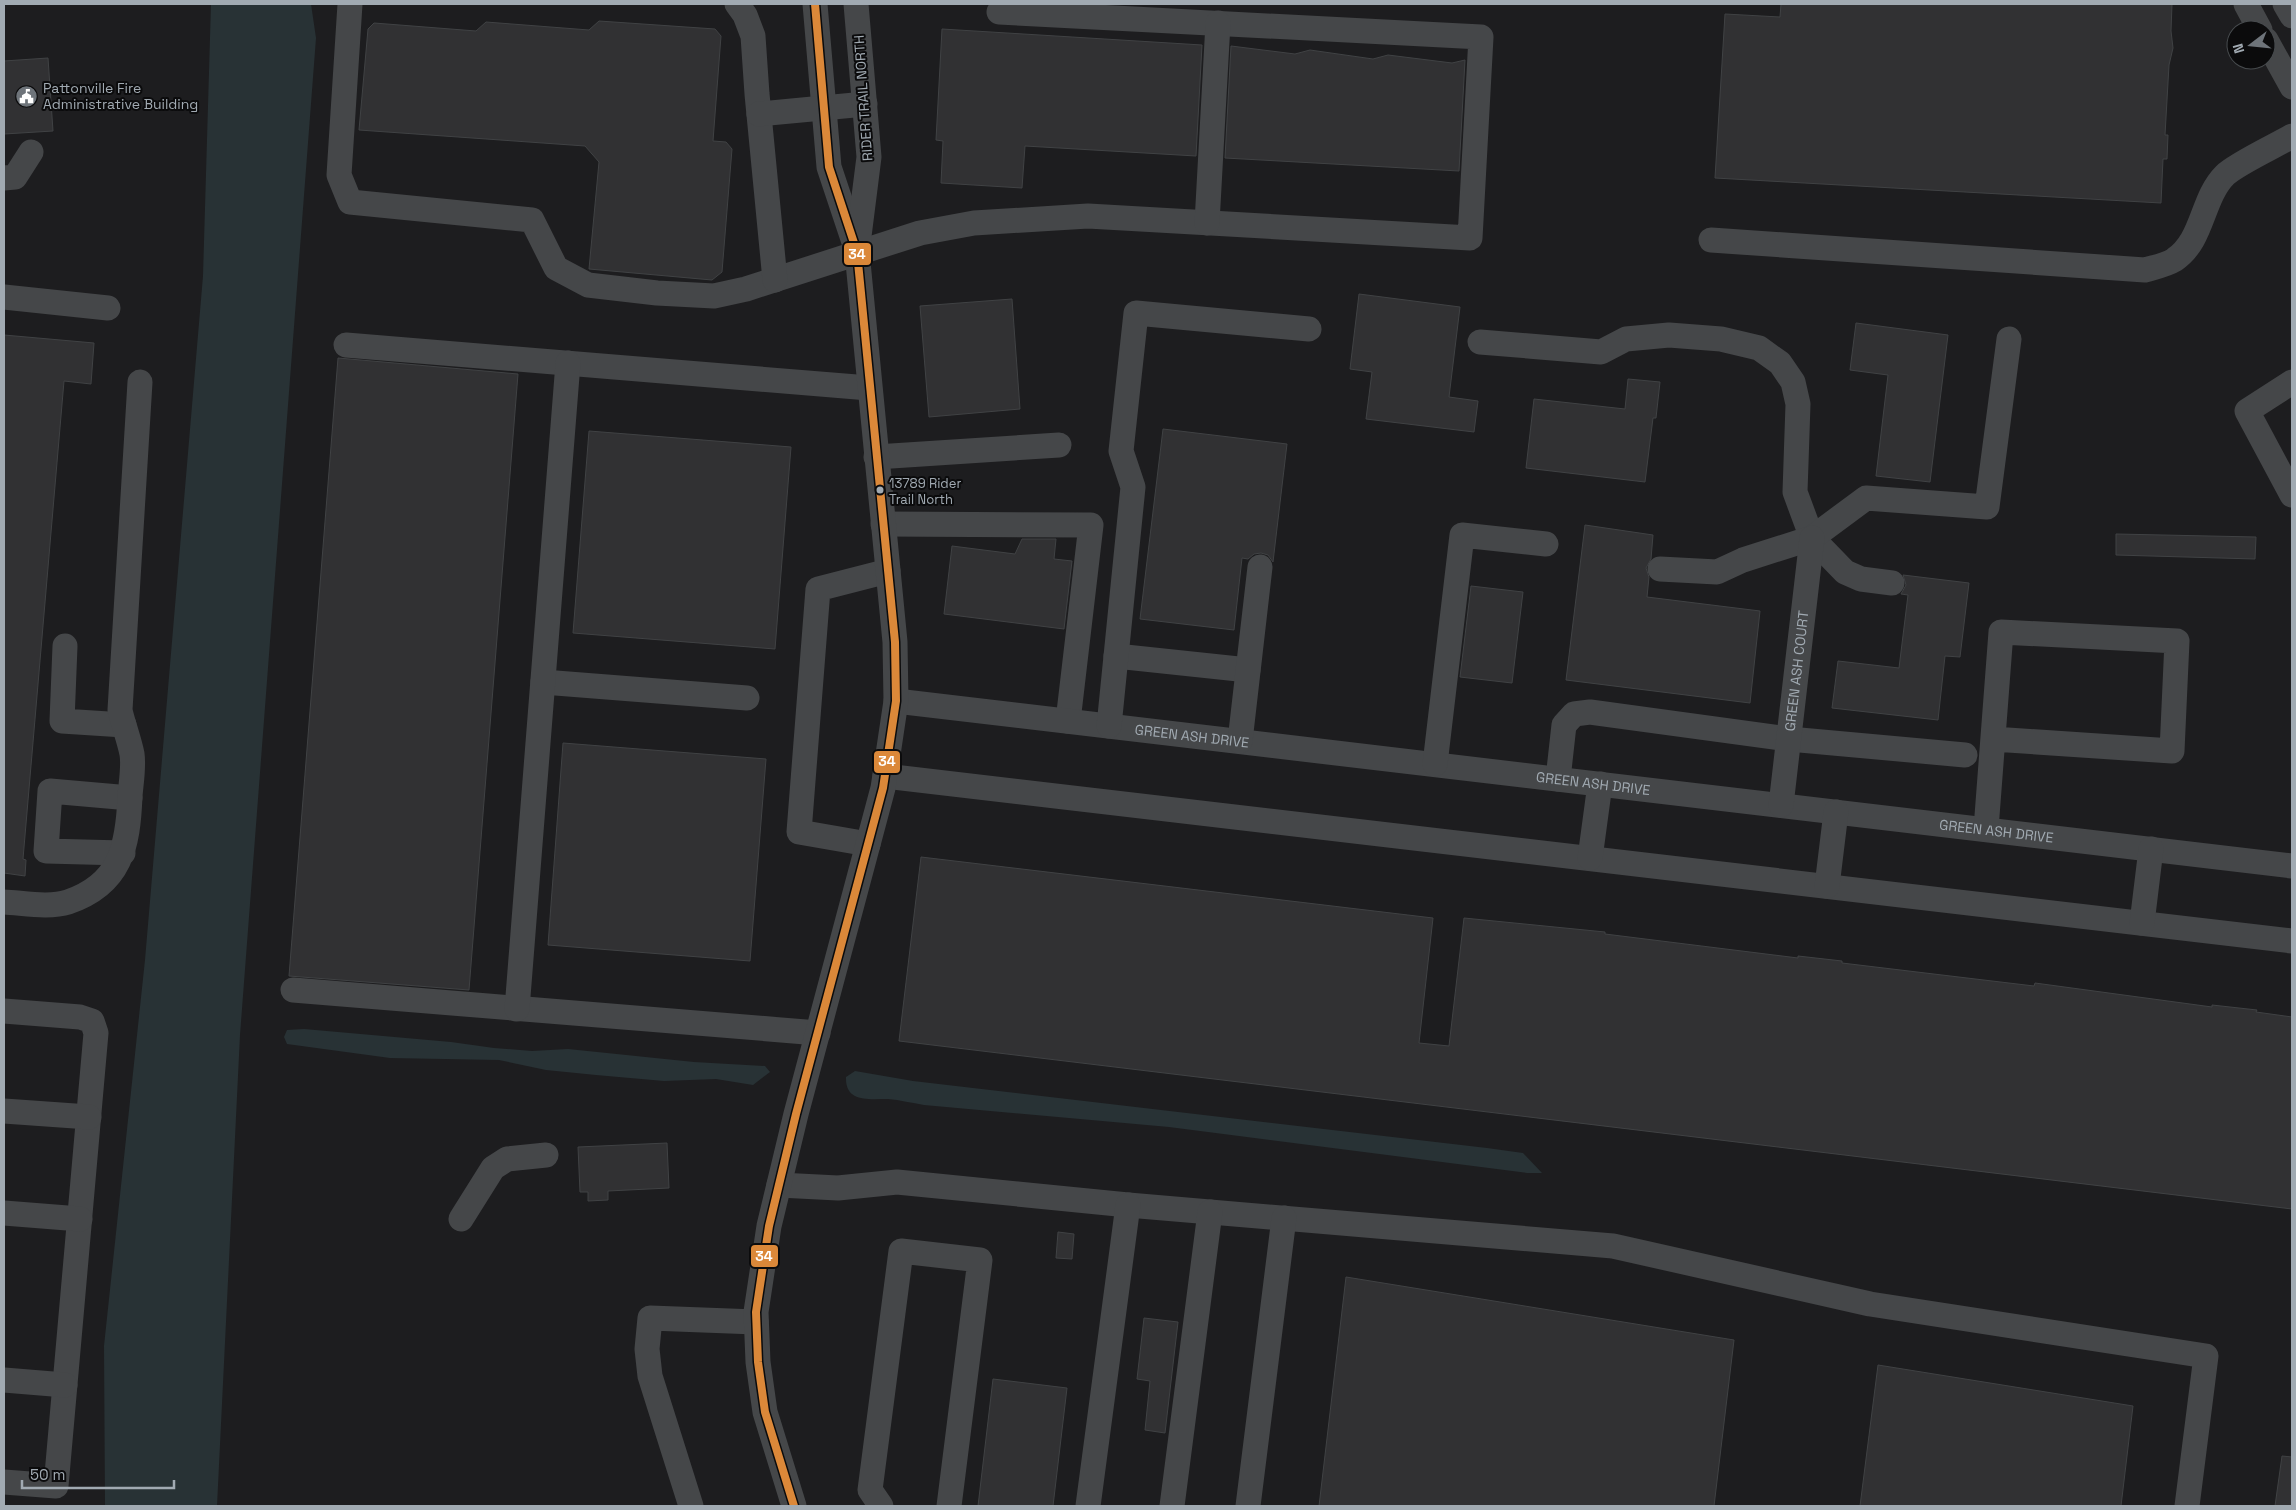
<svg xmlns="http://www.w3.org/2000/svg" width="2296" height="1510" font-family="'Space Grotesk',sans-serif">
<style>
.built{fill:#1d1d1f;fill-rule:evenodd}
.water{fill:#283235}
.building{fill:#313133;stroke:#404244}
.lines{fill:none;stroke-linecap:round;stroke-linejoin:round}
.minor{stroke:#454749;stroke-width:25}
.bus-1-casing{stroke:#0b0b0c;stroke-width:11}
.bus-1{stroke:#db8839;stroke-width:8}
.bus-dot{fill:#a1aab2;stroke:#0b0b0c;stroke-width:2}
.labels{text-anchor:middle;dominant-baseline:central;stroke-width:4;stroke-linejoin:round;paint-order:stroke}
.bus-label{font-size:13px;fill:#a1aab2;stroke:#0b0b0c;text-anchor:start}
.poi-label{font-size:14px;fill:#a1aab2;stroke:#0b0b0c;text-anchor:start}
.street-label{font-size:14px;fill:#a1aab2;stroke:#0b0b0c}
.line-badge{stroke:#0b0b0c;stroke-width:2}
.badge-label{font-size:14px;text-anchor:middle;font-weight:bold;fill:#fff}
</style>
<rect width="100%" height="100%" fill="#101011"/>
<path class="built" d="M4,4H2292V1506H4ZM2236,30H2266V60H2236Z"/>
<path class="water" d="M211,4H311L316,38L240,1035L217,1506H105L104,1346L145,960L203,276Z
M304,1029L451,1042L494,1048L532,1051L568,1049L694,1062L765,1066L770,1072L753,1085L716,1079L664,1081L596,1075L546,1070L499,1060L390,1058L287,1044L284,1037L287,1030Z
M855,1071L913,1081L1487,1148L1523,1153L1542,1173H1527L1169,1127L924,1105C912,1103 900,1100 888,1099C869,1099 845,1103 846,1077Z"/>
<path class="building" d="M1781,4H2172L2171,31L2173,48L2169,65L2165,135H2168L2167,159H2163L2161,203L1715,178L1725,14L1780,17Z
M599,21L715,29L721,36L713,141L726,142L732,149L722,272L712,280L589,269L599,162L585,146L359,130L368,29L374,23L476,31L486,22L589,30Z
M942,29L1202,45L1196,156L1025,146L1022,188L941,183L943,141L936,140Z
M1231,46L1295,54L1310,50L1373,59L1388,55L1452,63L1465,60L1459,171L1225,158Z
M48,58L53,131L4,134V61Z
M1359,294L1460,307L1449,397L1478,401L1474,432L1366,419L1372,372L1350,369Z
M1012,299L1020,409L929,417L920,306Z
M1856,323L1948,335L1930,482L1876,476L1888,375L1850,370Z
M4,335L94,343L91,384L64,381L23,859L26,860L25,876L4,873Z
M338,358L518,374L469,990L289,976Z
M1628,379L1660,382L1656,418H1653L1645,482L1526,468L1534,399L1625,409Z
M1163,429L1287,444L1273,562L1268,555L1261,553L1254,554L1248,559L1242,558L1234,630L1140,619Z
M589,431L791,447L775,649L573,633Z
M1585,525L1653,535L1651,559L1646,568L1649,577L1647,597L1760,611L1750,703L1566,680Z
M2116,534L2256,537L2255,559L2116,555Z
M1022,539H1056L1054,559L1072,561L1064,629L944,614L952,546L1015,554Z
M1903,575L1969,583L1960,657L1945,656L1938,720L1832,708L1838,661L1899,668L1908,595L1901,594L1906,585Z
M1471,586L1523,592L1512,683L1460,677Z
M563,743L766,759L750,961L548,945Z
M921,857L1433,918L1419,1043L1449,1046L1464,918L1605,932V934L1798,958V956L1842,961V963L1967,978L2034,986L2035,983L2212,1007V1005L2257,1010L2256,1012L2292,1017V1209L899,1041Z
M667,1143L669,1188L608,1191V1200L588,1201V1192H580L578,1147Z
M1058,1232L1074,1234L1072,1259L1056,1258Z
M1346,1277L1734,1340L1714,1506H1319Z
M1144,1318L1178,1322L1165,1433L1145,1430L1150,1381L1137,1379Z
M1878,1365L2133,1406L2121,1506H1860Z
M993,1379L1067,1388L1053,1506H978Z
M2282,1456L2292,1457V1506H2275Z"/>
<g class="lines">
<g class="minor">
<path d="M350,4L339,175L350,202L532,220L556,268L588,285L657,293L714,296L746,289L920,233L974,223L1088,216L1470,238L1481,37L999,12"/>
<path d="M737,4L745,15L753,36L757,94L775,280"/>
<path d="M815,4L829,167L855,245"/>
<path d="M2246,4L2260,30"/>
<path d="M2285,4L2292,16"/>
<path d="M2266,40L2292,87"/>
<path d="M759,114L865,104"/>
<path d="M4,178L15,177L31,152"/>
<path d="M1207,223L1218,23"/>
<path d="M1711,240L2145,270C2155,267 2166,265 2174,260C2204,240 2201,199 2225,175C2236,164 2277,145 2292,136"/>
<path d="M4,297L108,308"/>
<path d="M1480,342L1601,352L1626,339L1669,335L1721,339L1759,348L1780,363L1793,382L1798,404L1795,492L1812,538L1845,572L1861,579L1892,583"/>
<path d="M346,345L869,388"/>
<path d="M2292,382L2247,411L2292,495"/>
<path d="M876,457L1059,445"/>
<path d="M883,524L1091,525L1068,721"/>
<path d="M1660,569L1717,572L1743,560L1812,538L1866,498L1987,507L2009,339"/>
<path d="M65,646L62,721L124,725"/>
<path d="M1116,656L1248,670"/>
<path d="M543,682L747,698"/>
<path id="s1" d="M896,701L2292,866"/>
<path d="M1109,726L1133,487L1121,451L1136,313L1309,329"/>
<path d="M1240,741L1260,567"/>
<path d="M1435,764L1462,535L1546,544"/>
<path d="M885,776L2292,941"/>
<path d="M1558,779L1564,725L1574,714L1590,712L1789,739L1965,755"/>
<path id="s2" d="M1781,805L1812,538"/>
<path d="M1986,829L2001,632L2177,641L2172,751L1993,739"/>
<path d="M868,844L799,832L818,589L888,571"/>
<path d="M123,853L46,851L50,791L130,798"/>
<path d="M1590,858L1600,784"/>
<path d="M1827,886L1836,812"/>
<path d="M4,902C24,903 49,908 68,902C121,884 128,846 130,796C131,783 134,767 132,754C129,739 123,724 120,710L140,382"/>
<path d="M2142,923L2151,849"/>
<path d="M293,990L818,1033"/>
<path d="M517,1009L568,363"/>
<path d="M4,1011L80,1017L92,1021L96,1033L56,1486L4,1482"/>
<path d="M4,1111L89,1117"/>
<path d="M779,1185L838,1188L897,1182L1128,1205L1613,1246L1870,1304L2206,1356L2187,1506"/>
<path d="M4,1213L80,1219"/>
<path d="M461,1219L493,1168L507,1159L546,1155"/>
<path d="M4,1380L65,1385"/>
<path d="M691,1506L650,1376L647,1349L650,1318L756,1322"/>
<path d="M794,1506L765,1412L758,1362L756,1312L769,1226L796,1114L883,788L896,701L895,642L857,252L869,157L856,4"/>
<path d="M881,1506L870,1490L901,1251L980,1260L949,1506"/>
<path d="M1088,1506L1128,1205"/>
<path d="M1172,1506L1210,1212"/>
<path d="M1248,1506L1284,1218"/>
</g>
<defs>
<path id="bus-1" d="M794,1506L765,1412L758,1362L756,1312L769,1226L796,1114L883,788L896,701L895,642L857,252L829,167L815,4"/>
</defs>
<use href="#bus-1" class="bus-1-casing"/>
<use href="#bus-1" class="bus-1"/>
</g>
<defs>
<symbol id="civic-disc" viewBox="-11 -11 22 22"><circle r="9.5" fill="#6e747a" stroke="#0b0b0c"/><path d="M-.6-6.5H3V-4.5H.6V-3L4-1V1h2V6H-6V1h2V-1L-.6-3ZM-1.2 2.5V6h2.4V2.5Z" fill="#fff"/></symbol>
</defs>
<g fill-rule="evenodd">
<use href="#civic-disc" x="14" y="84" width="25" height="25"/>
</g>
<circle class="bus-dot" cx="880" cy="490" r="4.5"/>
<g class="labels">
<g class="bus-label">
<text x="889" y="483">13789 Rider<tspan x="889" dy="16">Trail North</tspan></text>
</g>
<g class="poi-label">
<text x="43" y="88">Pattonville Fire<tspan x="43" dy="16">Administrative Building</tspan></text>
</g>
<g class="street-label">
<text transform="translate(863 98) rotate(-94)">RIDER TRAIL NORTH</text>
<text stroke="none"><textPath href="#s2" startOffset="135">GREEN ASH COURT</textPath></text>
<text stroke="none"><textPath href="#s1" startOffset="298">GREEN ASH DRIVE</textPath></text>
<text stroke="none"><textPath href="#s1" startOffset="702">GREEN ASH DRIVE</textPath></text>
<text stroke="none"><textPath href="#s1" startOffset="1108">GREEN ASH DRIVE</textPath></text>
</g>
</g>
<g class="line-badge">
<rect x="843" y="242" width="29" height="24" rx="5" fill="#db8839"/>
<rect x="873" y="750" width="28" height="24" rx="5" fill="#db8839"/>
<rect x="750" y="1244" width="29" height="24" rx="5" fill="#db8839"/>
</g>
<g class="badge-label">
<text x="857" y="259">34</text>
<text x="887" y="766">34</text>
<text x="764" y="1261">34</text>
</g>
<rect width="2296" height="1510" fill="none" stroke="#a1aab2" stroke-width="10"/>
<g transform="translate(2251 45) rotate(254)"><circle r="24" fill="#0b0b0c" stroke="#474b4e"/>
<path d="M0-4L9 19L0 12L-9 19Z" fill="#6e747a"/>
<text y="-8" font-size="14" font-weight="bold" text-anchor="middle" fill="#a1aab2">N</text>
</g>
<path d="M22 1480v8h152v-8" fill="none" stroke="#a1aab2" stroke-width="2.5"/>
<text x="30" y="1480" font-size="15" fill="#a1aab2" stroke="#0b0b0c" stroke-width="4" paint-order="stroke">50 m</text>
</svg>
